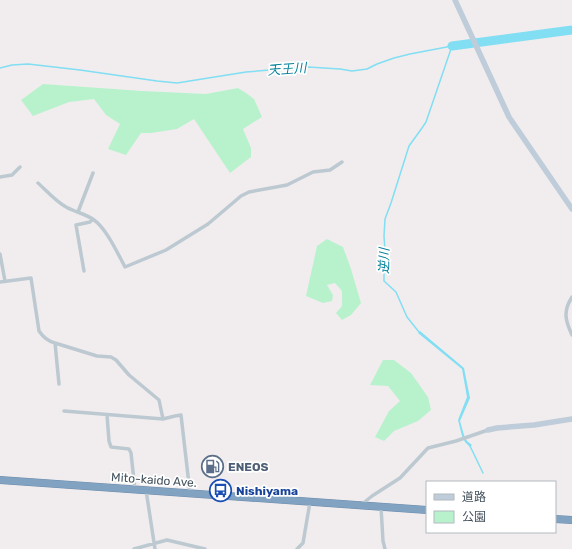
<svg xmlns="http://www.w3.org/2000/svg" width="572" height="549" font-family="Rubik,'Noto Sans JP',sans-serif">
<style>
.green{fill:#b8f2cd}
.water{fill:#81def3}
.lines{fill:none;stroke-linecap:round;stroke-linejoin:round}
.stream{stroke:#81def3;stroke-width:1.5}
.river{stroke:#81def3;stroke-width:9}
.highway-casing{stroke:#6c8dad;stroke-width:8}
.street{stroke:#bdc9d1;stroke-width:3.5}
.secondary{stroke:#bfccd9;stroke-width:5.5}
.highway{stroke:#81a2c1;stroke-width:7}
.labels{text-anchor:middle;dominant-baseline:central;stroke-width:3.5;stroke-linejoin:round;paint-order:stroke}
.service-label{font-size:12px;font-weight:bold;fill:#4e5e75;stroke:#fff;text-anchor:start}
.street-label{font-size:12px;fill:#44525d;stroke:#fff}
.transit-label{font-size:12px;font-weight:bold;fill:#164399;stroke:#fff;text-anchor:start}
.water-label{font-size:13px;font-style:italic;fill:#03809b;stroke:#fff}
</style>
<rect width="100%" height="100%" fill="#f1edee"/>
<path class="green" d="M43,84L142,91L206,94L238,88L246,93L254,99L262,117L243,129L251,148V157L230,173L194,119L177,129L151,133H141L126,155L108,149L120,124L106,115L94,99L69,102L33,116L21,100Z
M327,239L343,247L351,269L361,303L351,315L342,320L336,313L342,306V291L335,283L327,285L333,295L332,301L323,303L306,296L317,246Z
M383,360H394L411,373L428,397L431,410L418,421L394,431L384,441L375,437L389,411L400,401L388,386L370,385Z"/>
<path class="water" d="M420,331L464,368L470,398L460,421L464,435L467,441L472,445L470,447L465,442L462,436L458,420L467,397L462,369L418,333Z"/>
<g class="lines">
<path class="stream" d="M0,68L12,65L28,64L80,70L157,81L177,83L246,72L308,67L340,69L352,71L367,69L377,64L394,58L410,54L452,46L426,122L422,128L409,146L391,203L385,219L384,236L386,264L384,271V281L396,292L407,317L419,332
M470,446L483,473"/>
<path class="river" d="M452,46L572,30"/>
<defs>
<path id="highway" d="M0,480L427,510
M555,519L572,520"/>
</defs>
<use href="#highway" class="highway-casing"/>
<path class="street" d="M0,177L12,175L20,167
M38,183C47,191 55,201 66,207C75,212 86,214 94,220C106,228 118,254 125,267L166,250L208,224L241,196L249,192L287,185L313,172L330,170L342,162
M78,212L93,173
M0,254L5,281
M84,271L76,225L90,222L93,219
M0,282L31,278L39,331C43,337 47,341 55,343L97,356L111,357L116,360L129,375L159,400L163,419
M572,297C563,311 565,320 572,335
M55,343L59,384
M64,411L163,419L175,416L181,415L190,493
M107,415L109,441L111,447L129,449L131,453L135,490
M146,490L155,549
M361,505L372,496L400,478L428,448L456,441L488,430
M381,507L383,541L385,549
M134,549L167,540L205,549
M297,549L303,543L310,502"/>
<path class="secondary" d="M455,0L509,117L572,209
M488,430L497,428L534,425L572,419"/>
<use href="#highway" class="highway"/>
</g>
<defs>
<symbol id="fuel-ring" viewBox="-11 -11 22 22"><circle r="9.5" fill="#fff" stroke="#5c6f8a" stroke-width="1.5"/><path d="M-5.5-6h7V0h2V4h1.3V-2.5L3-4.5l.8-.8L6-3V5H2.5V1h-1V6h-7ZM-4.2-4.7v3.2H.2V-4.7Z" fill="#5c6f8a"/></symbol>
<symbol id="bus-ring" viewBox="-11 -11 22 22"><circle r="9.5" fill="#fff" stroke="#1a4fb4" stroke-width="1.5"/><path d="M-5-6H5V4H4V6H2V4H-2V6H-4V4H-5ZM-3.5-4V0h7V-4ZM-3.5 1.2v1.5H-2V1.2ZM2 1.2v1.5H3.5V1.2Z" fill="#1a4fb4"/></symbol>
</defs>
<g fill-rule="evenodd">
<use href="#fuel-ring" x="200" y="454" width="25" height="25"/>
<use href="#bus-ring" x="208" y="478" width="25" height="25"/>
</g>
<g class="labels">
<g class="service-label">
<text x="228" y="467">ENEOS</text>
</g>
<g class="street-label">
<text transform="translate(154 480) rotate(4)">Mito-kaido Ave.</text>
</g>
<g class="transit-label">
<text x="236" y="491">Nishiyama</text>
</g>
<g class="water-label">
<text transform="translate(287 69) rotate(-4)">天王川</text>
<text transform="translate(384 261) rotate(-89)">逆川</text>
</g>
</g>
<rect x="426" y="481" width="130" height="52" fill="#ffffff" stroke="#b4babe"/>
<rect x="434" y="494" width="20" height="6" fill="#bfccd9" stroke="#b4babe"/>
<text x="462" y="501" font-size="12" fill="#44525d">道路</text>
<rect x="434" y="511" width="20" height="12" fill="#b8f2cd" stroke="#b4babe"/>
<text x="462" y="521" font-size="12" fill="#44525d">公園</text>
</svg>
